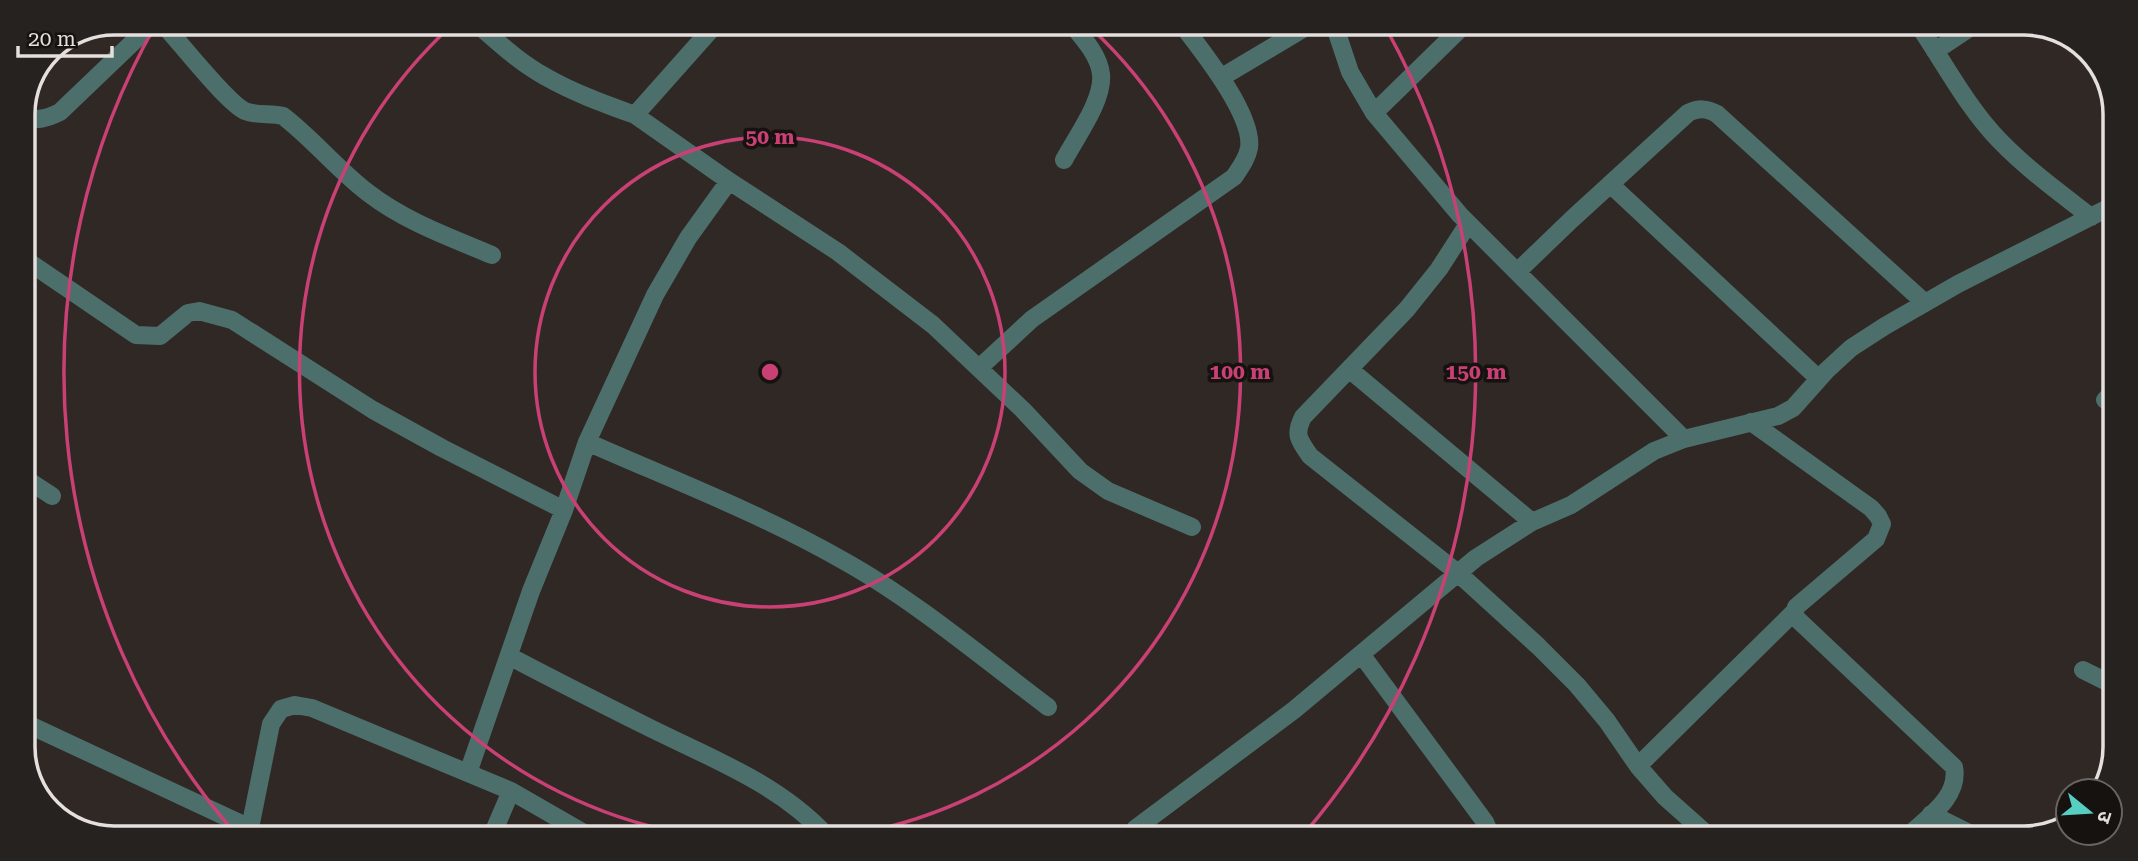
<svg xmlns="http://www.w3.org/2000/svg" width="2138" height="861" font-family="'Roboto Serif','Noto Sans Devanagari',serif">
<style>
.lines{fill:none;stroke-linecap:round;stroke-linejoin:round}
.minor{stroke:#4d6f6b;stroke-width:18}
.ring{fill:none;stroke:#c94075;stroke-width:3.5}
.rim{fill:none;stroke:#e5dfdd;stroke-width:3.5}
.centre{fill:#c94075;stroke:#151210;stroke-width:3.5}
.ring-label{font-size:21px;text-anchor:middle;font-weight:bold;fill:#c94075;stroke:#151210;stroke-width:7;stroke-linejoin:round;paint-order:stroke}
</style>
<rect width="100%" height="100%" fill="#302825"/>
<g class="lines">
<path class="minor" d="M162,23C179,41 227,103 245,111C257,116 271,113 283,116C313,139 337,169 367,192C404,221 449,237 492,255
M477,24C499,43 520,63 546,77C574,93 605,104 635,115
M1335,27L1350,72L1374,113L1460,215L1684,439
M1921,29C1946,66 1968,108 1999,140C2027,169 2060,193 2091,217
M1935,51L1968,29
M1222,77L1306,27
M1374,113L1462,27
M23,116C36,122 48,118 60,112L153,23
M1064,160C1076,137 1104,100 1101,74C1099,56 1084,39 1073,26
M729,181L838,252L933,325L1023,410L1080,471L1108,491L1192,527
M1610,184L1819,379
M1468,224L1439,269L1407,309L1303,417C1294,435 1299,440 1310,456L1458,573L1538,646L1577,685L1607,721L1638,766L1665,797L1710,837
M23,258L136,335L160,336L188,313L199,311L232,320L373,410L442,448L564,510
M1517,272L1571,220L1688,113C1699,108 1706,108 1717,114L1925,303
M979,368L1032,319L1234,177C1240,168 1247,159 1249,148C1254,116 1203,52 1183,26
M1349,369L1532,522
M2105,400L2112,393
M1751,422L1871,508L1878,516L1882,524L1876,539L1796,607L1794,616L1954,767C1960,798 1926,818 1906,838
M587,442C673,480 762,514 844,561C914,600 983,658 1048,707
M23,477L52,496
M1361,654L1485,822L1491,836
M509,656C556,681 604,705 652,729C713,759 778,784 825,834
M2083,670L2109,683
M23,722L250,828L271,724L281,709L295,705L312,708L511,791L584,833
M1638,766L1794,612
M468,773L531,591L564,510L587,442L655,295L688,238L729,181L635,115L715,25
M1931,814L1979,838
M1135,829L1294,710L1476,558L1532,522L1571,505L1654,451L1684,439L1778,416L1793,408L1826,371L1851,348L1885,326L1958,284L2114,205
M493,833L511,791"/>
</g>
<g class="ring">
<circle cx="770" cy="372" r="235"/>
<path d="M680 833A470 470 0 0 1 452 25M1091 28A470 470 0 0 1 856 834"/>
<path d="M233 831A706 706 0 0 1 156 24M1387 30A706 706 0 0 1 1303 835"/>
</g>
<path d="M0 0H2138V861H0ZM114 35H2024A79 79 0 0 1 2103 114V747A79 79 0 0 1 2024 826H114A79 79 0 0 1 35 747V114A79 79 0 0 1 114 35Z" fill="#262220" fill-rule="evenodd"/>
<path class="rim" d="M114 35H2024A79 79 0 0 1 2103 114V747A79 79 0 0 1 2024 826H114A79 79 0 0 1 35 747V114A79 79 0 0 1 114 35Z"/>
<circle cx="770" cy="372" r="10" class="centre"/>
<g class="ring-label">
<text x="770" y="144">50 m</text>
<text x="1240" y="379">100 m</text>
<text x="1476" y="379">150 m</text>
</g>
<g transform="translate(2089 812) rotate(108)"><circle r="33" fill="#151210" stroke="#686462" stroke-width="2"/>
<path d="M0-5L12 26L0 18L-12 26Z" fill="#57cec2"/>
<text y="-10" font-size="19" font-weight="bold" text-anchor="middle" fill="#e5dfdd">उ</text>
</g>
<path d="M18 46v10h94v-10" fill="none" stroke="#e5dfdd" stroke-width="3.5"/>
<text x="28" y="46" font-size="21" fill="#e5dfdd" stroke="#151210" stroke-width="5" paint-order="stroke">20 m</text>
</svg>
